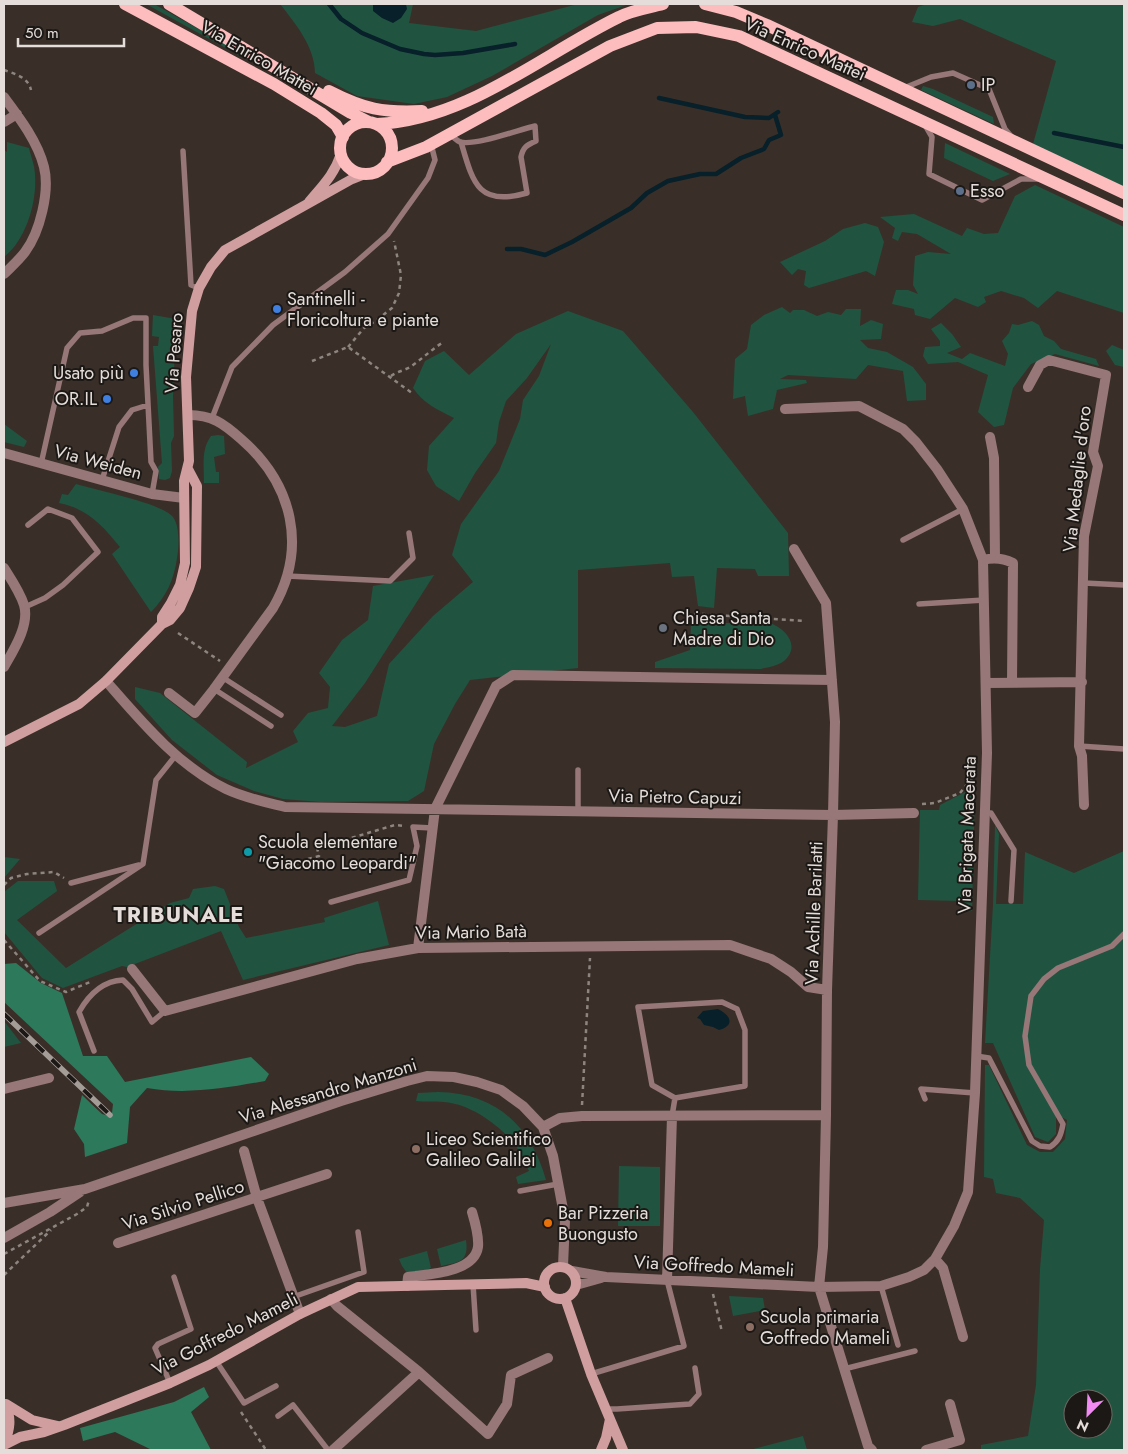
<svg xmlns="http://www.w3.org/2000/svg" width="1128" height="1454" font-family="Jost,sans-serif">
<style>
.green{fill:#205440;fill-rule:evenodd}
.forest{fill:#2d795c}
.water{fill:#07202a}
.lines{fill:none;stroke-linecap:round;stroke-linejoin:round}
.stream{stroke:#07202a;stroke-width:4.5}
.path{stroke:#8e8580;stroke-width:2.5;stroke-dasharray:4 4;stroke-linecap:butt}
.lane{stroke:#977778;stroke-width:5.5}
.street{stroke:#977778;stroke-width:10}
.secondary{stroke:#d09e9f;stroke-width:10}
.primary{stroke:#fdbcbe;stroke-width:12}
.rail-casing{stroke:#a49c97;stroke-width:5.5}
.rail{stroke:#1c1815;stroke-width:4;stroke-dasharray:11;stroke-linecap:butt}
.service-dot{fill:#5c6f8a;stroke:#1c1815;stroke-width:2}
.shop-dot{fill:#3f7fe0;stroke:#1c1815;stroke-width:2}
.worship-dot{fill:#6b7280;stroke:#1c1815;stroke-width:2}
.culture-dot{fill:#0f9aa8;stroke:#1c1815;stroke-width:2}
.education-dot{fill:#8d6e63;stroke:#1c1815;stroke-width:2}
.food-dot{fill:#e8710a;stroke:#1c1815;stroke-width:2}
.labels{text-anchor:middle;dominant-baseline:central;stroke-width:4;stroke-linejoin:round;paint-order:stroke}
.street-label{font-size:18px;fill:#e4ddd9;stroke:#1c1815}
.poi-label{font-size:18px;fill:#e4ddd9;stroke:#1c1815;text-anchor:start}
.district-label{font-size:22px;font-weight:bold;letter-spacing:1px;fill:#e4ddd9;stroke:#1c1815}
</style>
<rect width="100%" height="100%" fill="#392f28"/>
<path class="green" d="M146,4H154L243,54L242,57Z
M280,4H413L409,23L476,31L578,4H629L598,15L492,76L447,97L414,104L357,96L315,73C315,47 295,23 280,4Z
M927,4H1124V189L1033,144L1056,61L960,19L933,26L912,22L918,7Z
M923,86L933,89L993,117L994,124L921,90Z
M7,142L29,148C31,157 35,166 35,175C37,202 26,240 4,257V150L7,152Z
M945,143L1010,174L993,181L944,158Z
M1035,185L1124,227V313L1057,291L1038,308L1024,298L1001,291L984,297L986,302L978,307L955,298L930,319L915,315L914,309L892,304L896,290H908L918,294L913,285L915,256L928,252L951,254L917,234L902,232L898,241L892,238L895,228L880,217L914,214L962,236L967,228L984,234L998,233L1015,196Z
M865,223L878,227L884,242L875,276L866,271L809,288L804,285L806,271L798,269L792,275L780,262L825,241L843,229Z
M782,307L790,313L793,310H804L817,316L828,312L841,315L846,309H861L860,326L871,320L883,324L881,339L860,340L868,348L887,352L913,367L926,384V400L907,401L903,371L868,365L856,379L788,375L780,379L806,380L807,383L777,390L773,409L748,416L745,396L733,399L735,359L747,349L751,325L764,315Z
M568,311L623,331L693,412L788,533L789,576H758L755,569L717,568L714,608L698,606L694,576L672,577L670,563L578,570V668L470,680L455,704L434,744L424,791L408,801L321,802L283,799L254,791L217,775L172,740L135,699V687L160,693L247,762L246,768L298,742L293,731L308,713L328,708L330,687L319,673L342,640L368,620L373,586L434,575L365,683L332,726L345,727L377,716L389,664L433,616L473,582L452,555L461,524L499,471L520,419L523,400L539,376L551,344L527,378L506,401L499,422L496,443L475,473L459,501L436,486L427,470L429,446L454,418C438,410 423,403 413,388L425,361L444,351L469,375L516,334Z
M153,315L176,319L173,397L174,436L171,443L172,471L170,478L165,480L159,479L158,467L162,463L153,346H158L159,337L152,336Z
M1032,321L1039,325L1044,336L1054,341L1061,349L1096,359L1099,366L1055,354L1031,364L1013,388L1004,425L994,427L978,412L988,375L958,362L928,364L923,356L925,347L940,346V341L931,329L941,323L952,334L961,347L947,353L962,359L970,353L1005,366L1008,354L1002,341L1009,333L1012,324L1018,325Z
M1112,345L1124,350V367L1115,365L1106,351Z
M4,424L27,441L24,447L4,442Z
M218,435L224,436L225,454L214,457L216,472H219V483H204C204,467 201,449 211,436Z
M76,484C95,490 162,503 173,517C180,526 179,548 177,558C174,580 166,597 151,612L112,554L120,547C102,525 88,509 59,503L62,494L68,495Z
M691,623H770C786,629 801,646 784,661C777,666 769,667 761,669L655,668V662L690,650Z
M975,787L972,911L961,912V901L918,900L920,810H939L940,805Z
M995,825L999,834L996,904H1023L1025,852L1074,873L1124,851V1450H981V1445L1028,1436L1036,1385L1040,1269L1044,1220L1020,1198L996,1193L993,1179L984,1177L985,1065H989L1027,1145L1040,1152H1053L1065,1139L1067,1120L1056,1114V1134L1048,1142L1035,1137L993,1043H985L993,905ZM1073,1399H1103V1429H1073Z
M4,857L20,859L4,878Z
M18,881H54L57,891L17,920L66,968L170,903L189,898L193,889L215,886L224,889L239,927L246,938L325,922L324,918L378,901L389,945L243,980L221,931L127,967L122,966L63,988L42,978L4,932V892Z
M4,1021L21,1043L4,1047Z
M438,1092C496,1093 531,1126 546,1180L518,1184L516,1177L529,1171C524,1160 519,1149 511,1140C495,1122 469,1104 444,1102C435,1101 425,1102 416,1101L418,1093Z
M619,1166L660,1167V1226H618Z
M466,1240C469,1262 459,1262 441,1266L437,1249Z
M427,1251L431,1268L419,1273H407L402,1266L399,1259Z
M729,1296L763,1298L765,1310L733,1316Z
M803,1436L807,1450H750Z"/>
<path class="forest" d="M16,963L41,983L62,993L83,1056H107L125,1082L251,1057L269,1074L265,1081C226,1088 187,1095 147,1088L130,1107L127,1143L85,1157L84,1144L74,1129L82,1095L102,1114L109,1116L112,1113L113,1104L4,1002V964Z
M204,1387L209,1397L191,1412L211,1450H152L115,1432L83,1441L80,1428L174,1402Z"/>
<path class="water" d="M373,4H406L407,9L401,18L393,23L382,18L373,11Z
M718,1009C730,1015 736,1025 719,1030L713,1027L704,1025L700,1019L697,1018L703,1011Z"/>
<g class="lines">
<path class="stream" d="M329,4L341,19L362,33L400,49L424,54L435,55L463,53L515,44
M659,98L745,117L769,118L778,112
M1054,133L1124,147
M507,249H521L545,255L572,242L631,208L647,193L668,181L700,174H716L741,158L764,149L769,140L781,135L775,115"/>
<path class="path" d="M4,70C15,74 28,77 31,90
M348,347L364,328L377,320L392,308L399,293L401,275L394,241
M312,361L348,347L412,393
M391,376C398,371 407,370 413,365C423,358 431,350 442,343
M686,613L805,621
M178,633L220,661
M922,804L935,803L960,793L974,776
M308,859L319,856L317,848L395,825L404,826
M4,885L11,878L27,874L54,872L64,878
M4,940L40,981L66,992L90,982
M582,1105L590,958
M4,1254L77,1214L87,1207L89,1200
M4,1275L51,1230
M713,1294L722,1332
M241,1412L266,1450"/>
<path class="lane" d="M904,88L931,77L953,73L989,89L1005,129L1011,136
M925,125L932,137L929,174L982,200L1021,179H1037
M450,134C453,137 456,140 460,142C475,146 518,130 535,126L536,141C527,145 523,147 521,157L527,193C478,207 473,183 461,142
M183,151L191,285L199,288
M212,418L232,367L273,325L345,272L388,234L428,178L435,160L431,144
M41,464L67,348L80,333L102,331L133,318H146V365L151,462L156,471L152,494
M102,480L119,427L132,410L148,405
M903,540L963,509
M287,576L390,581L413,558L409,533
M1084,583L1124,585
M919,604L984,600
M25,607L45,598L63,585L98,552L72,518L48,509L28,525
M222,677L281,715
M214,689L271,726
M1079,746L1124,749
M578,811V770
M985,813H991L1014,850L1011,901
M71,883L139,865
M331,902L409,880L417,846L413,827L432,828
M39,933L143,864L156,780L176,755
M94,1051L79,1012C88,996 102,981 123,980L132,989L152,1022L165,1011
M976,1056L989,1058L1032,1141L1040,1146L1050,1147C1059,1141 1061,1135 1063,1124L1029,1065L1025,1036L1031,996L1044,979L1058,968L1112,946L1124,934
M925,1099L921,1089L975,1093
M672,1116L675,1098L745,1086V1030L737,1009L722,1002L638,1007L652,1085L675,1098
M520,1191L558,1184
M473,1284L476,1330
M881,1286L898,1345
M293,1297L364,1272L358,1232
M216,1361L244,1403L276,1386
M844,1369L915,1351
M591,1374L684,1346L667,1280
M170,1383L155,1348L158,1344L191,1329L174,1277
M606,1409H617L690,1404L699,1394L695,1368
M278,1416L293,1405L328,1450"/>
<path class="street" d="M4,97C19,117 38,142 44,167C50,191 40,232 25,252C19,260 11,267 4,274
M4,122L17,114
M1028,387L1040,365L1049,360L1106,375L1093,452L1098,466L1084,536L1079,746L1082,756L1084,805
M990,437L994,458L995,558
M4,453L152,494L184,498
M794,549L826,603L835,722L833,815L827,990L826,1115L823,1247L819,1287L868,1446L872,1450
M983,560C994,557 1003,558 1013,563L1012,682
M4,568C11,579 20,592 24,605C30,625 13,651 4,667
M106,681C141,721 177,765 226,789C245,798 265,802 285,807L833,815L914,813
M986,683L1082,682
M169,693L195,713L214,689L273,608C308,548 293,484 241,439C223,423 212,415 188,415
M418,948L435,809L496,686L513,675L832,680
M132,969L165,1011L357,959L418,948L730,945L771,959L791,972L808,987L827,990
M4,1089L49,1078
M543,1127L560,1118L582,1116L826,1115
M244,1151L257,1198L300,1314
M4,1203L85,1189L341,1101L407,1081L427,1076L454,1077L477,1082L501,1090L523,1106L543,1127L553,1156L565,1220L563,1266
M4,1238L50,1212L80,1192
M118,1243L327,1174
M935,1259L943,1268L963,1337
M572,1271L606,1277L819,1287L881,1286L909,1277L924,1270L935,1259L954,1226L968,1192L975,1093L987,753L983,560L963,509L937,469L916,442L903,429L859,406L785,409
M667,1280L672,1116
M576,1285L601,1278
M407,1286L408,1277C428,1274 474,1273 478,1247C479,1237 475,1222 472,1212
M331,1299L337,1306L419,1372L333,1450
M419,1372L488,1434L507,1404L511,1375L548,1358
M926,1450L960,1440L950,1404"/>
<path class="secondary" d="M309,202C323,185 334,175 341,154
M162,624V617L171,603L180,585L185,563L184,481L189,461L186,377L192,311L199,288L211,267L225,250L352,179L367,173
M4,742L79,704L106,681L162,624L170,620L180,608L189,588L196,567L197,486L188,469
M544 1283a16 16 0 1 1 32 0a16 16 0 1 1-32 0Z
M565,1298L591,1374L623,1450
M6,1404L32,1420L58,1426
M4,1444C10,1430 12,1418 5,1404
M4,1445L20,1437L44,1432L64,1425L170,1383L209,1365L300,1314L358,1287L526,1283L545,1287
M601,1450L606,1438L610,1419"/>
<path class="primary" d="M125,4L274,84L321,113L336,125L343,137
M169,4L351,113L369,122
M705,4L736,12L767,25L1124,193
M329,91C364,109 383,113 422,111
M340 148a26 26 0 1 1 52 0a26 26 0 1 1-52 0Z
M377,124C467,120 541,55 619,17C632,10 648,8 663,4
M387,162L426,147L610,46L657,28L696,27L739,36L1124,215"/>
<defs>
<path id="rail" d="M4,1014L110,1115"/>
</defs>
<use href="#rail" class="rail-casing"/>
<use href="#rail" class="rail"/>
</g>
<g class="service-dot">
<circle cx="971" cy="85" r="5"/>
<circle cx="960" cy="191" r="5"/>
</g>
<g class="shop-dot">
<circle cx="277" cy="309" r="5"/>
<circle cx="134" cy="373" r="5"/>
<circle cx="107" cy="399" r="5"/>
</g>
<circle class="worship-dot" cx="663" cy="628" r="5"/>
<circle class="culture-dot" cx="248" cy="852" r="5"/>
<g class="education-dot">
<circle cx="416" cy="1149" r="5"/>
<circle cx="750" cy="1327" r="5"/>
</g>
<circle class="food-dot" cx="548" cy="1223" r="5"/>
<g class="labels">
<g class="street-label">
<text transform="translate(805 49) rotate(24)">Via Enrico Mattei</text>
<text transform="translate(259 58) rotate(30)">Via Enrico Mattei</text>
<text transform="translate(174 353) rotate(-86)">Via Pesaro</text>
<text transform="translate(98 462) rotate(15)">Via Weiden</text>
<text transform="translate(1077 479) rotate(-84)">Via Medaglie d'oro</text>
<text transform="translate(675 797) rotate(1)">Via Pietro Capuzi</text>
<text transform="translate(967 835) rotate(-88)">Via Brigata Macerata</text>
<text transform="translate(814 913) rotate(-88)">Via Achille Barilatti</text>
<text transform="translate(471 932) rotate(-1)">Via Mario Batà</text>
<text transform="translate(328 1091) rotate(-17)">Via Alessandro Manzoni</text>
<text transform="translate(183 1205) rotate(-18)">Via Silvio Pellico</text>
<text transform="translate(714 1266) rotate(3)">Via Goffredo Mameli</text>
<text transform="translate(225 1334) rotate(-27)">Via Goffredo Mameli</text>
</g>
<g class="poi-label">
<text x="981" y="85">IP</text>
<text x="970" y="191">Esso</text>
<text x="287" y="299">Santinelli -<tspan x="287" dy="21">Floricoltura e piante</tspan></text>
<text x="124" y="373" text-anchor="end">Usato più</text>
<text x="97" y="399" text-anchor="end">OR.IL</text>
<text x="673" y="618">Chiesa Santa<tspan x="673" dy="21">Madre di Dio</tspan></text>
<text x="258" y="842">Scuola elementare<tspan x="258" dy="21">"Giacomo Leopardi"</tspan></text>
<text x="426" y="1139">Liceo Scientifico<tspan x="426" dy="21">Galileo Galilei</tspan></text>
<text x="558" y="1213">Bar Pizzeria<tspan x="558" dy="21">Buongusto</tspan></text>
<text x="760" y="1317">Scuola primaria<tspan x="760" dy="21">Goffredo Mameli</tspan></text>
</g>
<g class="district-label">
<text x="179" y="914">TRIBUNALE</text>
</g>
</g>
<rect width="1128" height="1454" fill="none" stroke="#e4ddd9" stroke-width="10"/>
<g transform="translate(1088 1414) rotate(204)"><circle r="24" fill="#1c1815" stroke="#6c6763"/>
<path d="M0-4L9 19L0 12L-9 19Z" fill="#f28af3"/>
<text y="-8" font-size="14" font-weight="bold" text-anchor="middle" fill="#e4ddd9">N</text>
</g>
<path d="M18 38v8h106v-8" fill="none" stroke="#e4ddd9" stroke-width="2.5"/>
<text x="25" y="38" font-size="15" fill="#e4ddd9" stroke="#1c1815" stroke-width="4" paint-order="stroke">50 m</text>
</svg>
